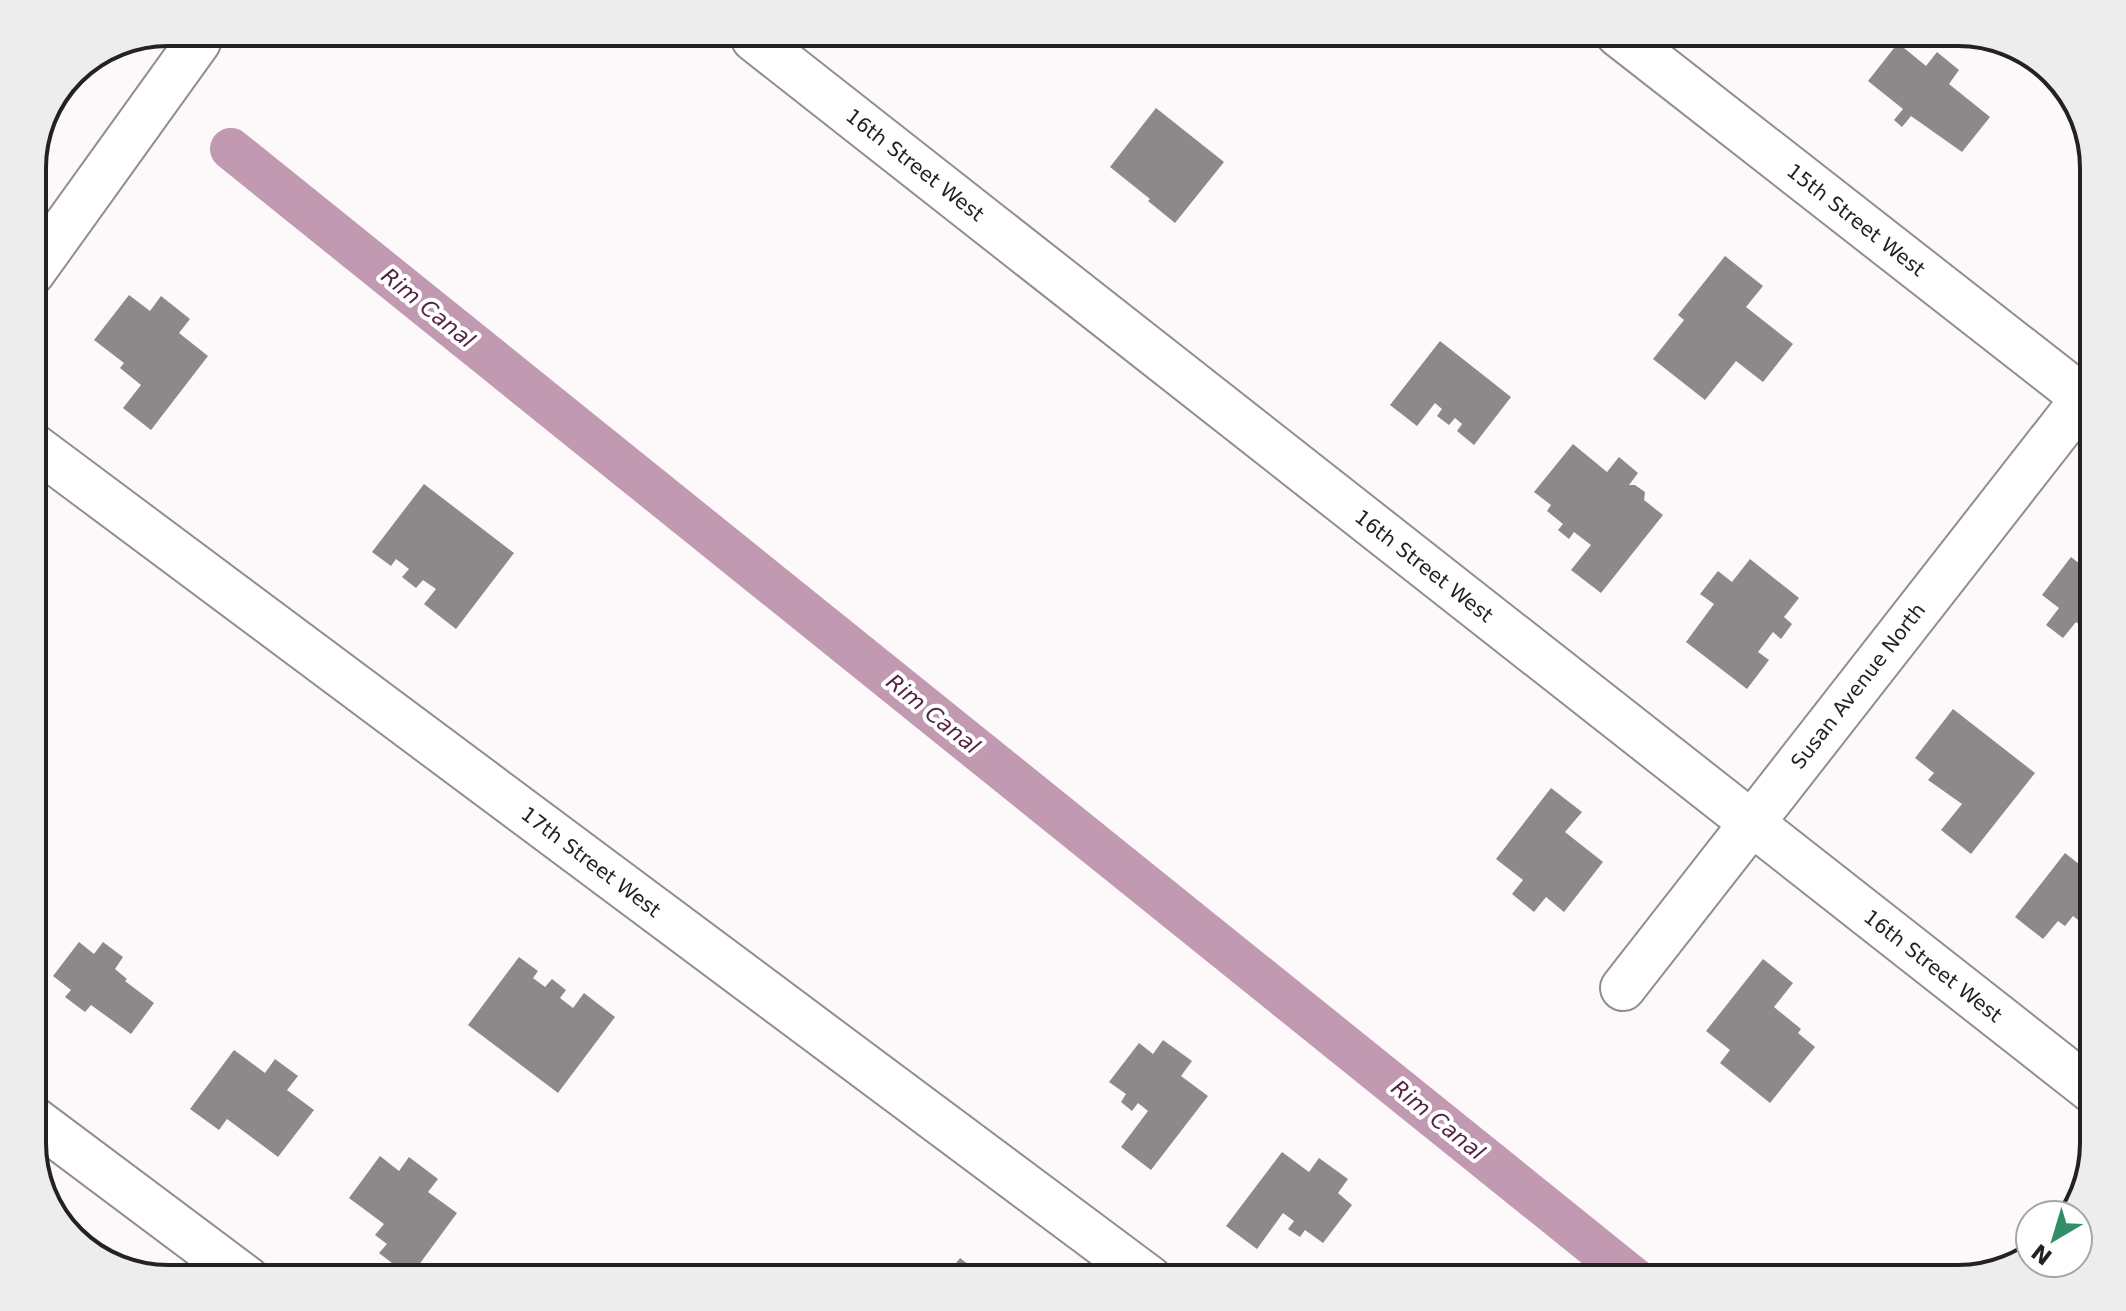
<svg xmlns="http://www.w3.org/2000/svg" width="2126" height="1311" font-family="'DejaVu Sans',sans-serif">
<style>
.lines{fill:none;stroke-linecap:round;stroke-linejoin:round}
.canal{stroke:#c199b1;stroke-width:42}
.building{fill:#8d898b}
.street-casing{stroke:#918d90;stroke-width:48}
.street{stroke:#fff;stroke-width:44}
.labels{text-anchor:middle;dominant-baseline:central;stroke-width:8;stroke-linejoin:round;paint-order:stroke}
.street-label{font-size:20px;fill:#232122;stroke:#fff}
.water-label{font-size:22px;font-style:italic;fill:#552344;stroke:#fff}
.rim{fill:none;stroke:#232122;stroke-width:4}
</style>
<rect width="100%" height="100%" fill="#fdf9fb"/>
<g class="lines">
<path class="canal" d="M231,149L1635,1279"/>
</g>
<path class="building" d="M1795,33H1815L1812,37L1801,38Z
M1898,43L1926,66L1937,52L1959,70L1949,84L1990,117L1962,152L1911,116L1902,127L1894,120L1903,109L1868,81Z
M1156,108L1224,162L1175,223L1148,201L1150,199L1110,167Z
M1725,256L1763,286L1746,307L1793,344L1763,382L1736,361L1705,400L1653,359L1684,320L1678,315Z
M129,295L150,311L161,296L190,319L179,333L208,356L151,430L123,408L141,385L120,368L124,363L94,340Z
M1440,341L1511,397L1474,445L1457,431L1462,424L1455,418L1449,425L1437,416L1442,409L1435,403L1417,426L1390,405Z
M1573,444L1607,472L1619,457L1638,473L1629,485H1635L1645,492L1644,500L1663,515L1601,593L1571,570L1591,545L1574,532L1569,539L1558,530L1563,524L1547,511L1551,505L1534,492Z
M424,484L514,553L456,629L424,604L436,589L423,580L416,588L402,577L409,569L396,559L391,566L372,552Z
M2071,557L2094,575V636L2076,622L2063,638L2046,625L2059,608L2042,595Z
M1750,559L1799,598L1784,617L1792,624L1781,639L1773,632L1758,652L1769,660L1747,689L1686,642L1714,604L1700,594L1718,571L1732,582Z
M1953,709L2035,773L1971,854L1941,830L1962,804L1928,780L1934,773L1915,758Z
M1551,788L1582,812L1565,832L1603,862L1564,912L1546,897L1534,912L1512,894L1523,880L1496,859Z
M2065,853L2094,876V932L2073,916L2065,926L2058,921L2043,939L2015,917Z
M79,942L94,954L103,942L123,957L115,969L127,979L125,981L154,1003L131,1034L91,1005L85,1012L65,997L71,990L53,976Z
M519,957L538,971L533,978L545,987L552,979L566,990L560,998L573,1008L584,993L615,1017L558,1093L468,1025Z
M1763,959L1793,983L1774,1007L1801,1029L1798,1033L1815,1047L1770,1103L1720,1063L1730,1050L1706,1031Z
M1163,1040L1192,1061L1181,1076L1208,1096L1151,1170L1121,1147L1148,1111L1138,1103L1132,1111L1121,1102L1126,1094L1109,1082L1139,1043L1153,1054Z
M234,1050L265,1073L275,1059L298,1076L287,1090L314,1110L278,1157L227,1119L219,1130L190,1109Z
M1282,1152L1309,1172L1319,1158L1348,1179L1338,1193L1352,1205L1323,1243L1305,1230L1300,1237L1288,1229L1294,1221L1283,1213L1257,1249L1226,1226Z
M380,1156L399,1171L409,1157L438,1179L428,1192L457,1213L410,1277L379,1253L387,1244L375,1235L384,1224L349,1198Z
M960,1258L987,1279H944Z
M1423,1264L1444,1279H1412Z
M1461,1270L1473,1279H1454Z"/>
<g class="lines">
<defs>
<path id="street" d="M1618,34L2094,406
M754,39L2094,1092
M32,273L198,42
M32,445L1150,1279
M1623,988L2094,385
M32,1118L247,1279"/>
</defs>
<use href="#street" class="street-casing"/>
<use href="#street" class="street"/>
</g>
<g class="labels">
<g class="street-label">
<text transform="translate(915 165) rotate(38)">16th Street West</text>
<text transform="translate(1856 220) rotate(38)">15th Street West</text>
<text transform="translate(1424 566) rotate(38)">16th Street West</text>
<text transform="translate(1858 686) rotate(-52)">Susan Avenue North</text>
<text transform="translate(591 862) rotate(37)">17th Street West</text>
<text transform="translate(1933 966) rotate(38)">16th Street West</text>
</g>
<g class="water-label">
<text transform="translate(428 308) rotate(39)">Rim Canal</text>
<text transform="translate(933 714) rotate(39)">Rim Canal</text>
<text transform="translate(1438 1120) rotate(39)">Rim Canal</text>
</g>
</g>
<path d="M0 0H2126V1311H0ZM168 46H1958A122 122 0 0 1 2080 168V1143A122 122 0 0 1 1958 1265H168A122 122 0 0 1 46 1143V168A122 122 0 0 1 168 46Z" fill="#ededed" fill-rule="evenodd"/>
<path class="rim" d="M168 46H1958A122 122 0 0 1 2080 168V1143A122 122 0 0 1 1958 1265H168A122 122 0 0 1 46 1143V168A122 122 0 0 1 168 46Z"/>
<g transform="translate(2054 1239) rotate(218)"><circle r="38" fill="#ffffff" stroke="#a7a6a7" stroke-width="2"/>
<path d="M0-6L14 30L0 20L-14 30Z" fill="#308f68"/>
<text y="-12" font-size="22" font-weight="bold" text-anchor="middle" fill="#232122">N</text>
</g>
</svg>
